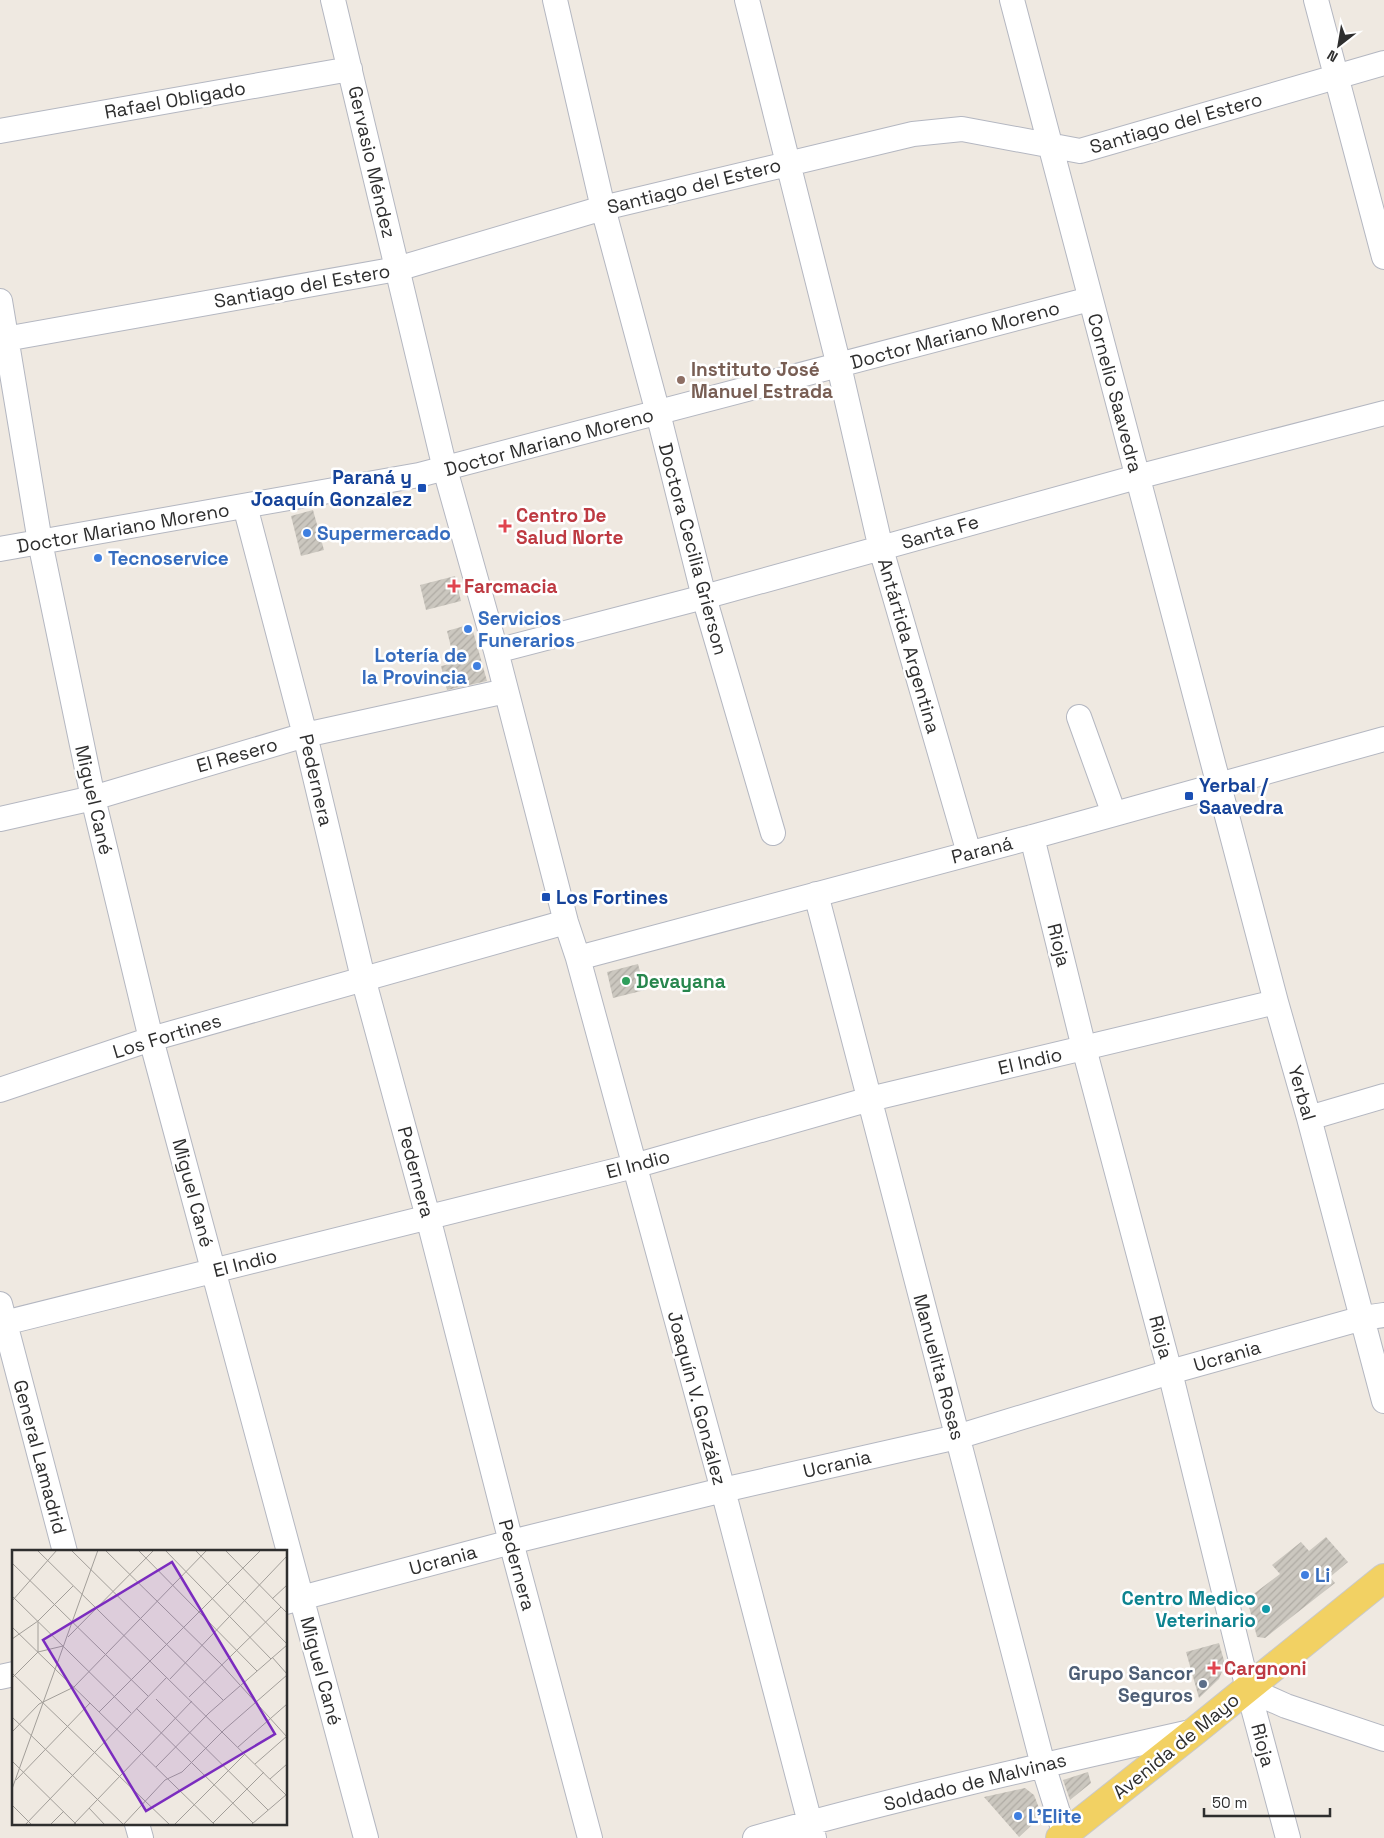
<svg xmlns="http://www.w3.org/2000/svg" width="1384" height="1838" font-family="'Space Grotesk',sans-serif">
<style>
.building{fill:url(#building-hatch)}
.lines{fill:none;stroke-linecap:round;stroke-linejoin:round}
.minor-casing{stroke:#b4b7c1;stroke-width:26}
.major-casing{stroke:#c9c9c9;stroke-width:30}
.minor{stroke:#fff;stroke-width:24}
.major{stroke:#f2d163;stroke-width:28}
.education-dot{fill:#8d6e63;stroke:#fff;stroke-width:2}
.transit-dot{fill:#1a4fb4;stroke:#fff;stroke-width:2}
.health-dot{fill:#e0444e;stroke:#fff;stroke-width:2}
.shop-dot{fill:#3f7fe0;stroke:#fff;stroke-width:2}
.leisure-dot{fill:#2e9e5b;stroke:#fff;stroke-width:2}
.culture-dot{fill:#0f9aa8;stroke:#fff;stroke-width:2}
.service-dot{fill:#5c6f8a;stroke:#fff;stroke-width:2}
.labels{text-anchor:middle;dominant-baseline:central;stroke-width:5;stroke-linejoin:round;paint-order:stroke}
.street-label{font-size:19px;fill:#2e2e2e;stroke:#fff}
.education-label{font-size:19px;font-weight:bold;fill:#785e54;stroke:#fff;text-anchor:start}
.transit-label{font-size:19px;font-weight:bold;fill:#164399;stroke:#fff;text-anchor:start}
.health-label{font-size:19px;font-weight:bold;fill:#be3a42;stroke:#fff;text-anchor:start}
.shop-label{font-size:19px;font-weight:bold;fill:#366cbe;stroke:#fff;text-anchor:start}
.leisure-label{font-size:19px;font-weight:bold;fill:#27864d;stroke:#fff;text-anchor:start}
.culture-label{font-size:19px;font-weight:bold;fill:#0d838f;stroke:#fff;text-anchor:end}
.service-label{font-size:19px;font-weight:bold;fill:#4e5e75;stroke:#fff;text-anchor:end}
.inset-road{fill:none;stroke:#a29e99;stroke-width:1}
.view{fill:#7b2cbf;fill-opacity:0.15;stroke:#7b2cbf;stroke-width:2.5}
.inset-edge{fill:none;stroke:#2e2e2e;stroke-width:2.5}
</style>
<defs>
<pattern id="building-hatch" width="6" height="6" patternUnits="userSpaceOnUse" patternTransform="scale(1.25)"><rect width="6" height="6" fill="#cbc7bf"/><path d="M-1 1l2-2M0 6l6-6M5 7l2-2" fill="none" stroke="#afaba4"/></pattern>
</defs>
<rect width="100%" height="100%" fill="#efe9e1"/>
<path class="building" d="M313,510L324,550L301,556L291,516Z
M455,576L461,601L426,610L420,585Z
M471,624L487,681L447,690L441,666L455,663L447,631Z
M638,964L645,990L613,998L607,972Z
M1326,1537L1348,1562L1330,1577L1335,1583L1265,1638L1257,1637L1247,1599L1280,1574L1272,1565L1301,1542L1309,1551Z
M1219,1643L1225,1664L1219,1679L1199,1698L1186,1652Z
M1088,1772L1091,1783L1070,1800L1063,1780Z
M1025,1788L1034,1795L1039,1808L1034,1823L1019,1837L984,1797Z"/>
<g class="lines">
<defs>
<path id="minor" d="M333,0L445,469L496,651L566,922L578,958L723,1490L814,1838
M555,0L603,208L658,413L704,597L773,833
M747,0L839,366L881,549L969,853
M1012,0L1276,1002L1309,1118L1384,1401
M1316,0L1384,257
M0,131L350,69
M0,301L40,542L93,798L151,1039L366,1838
M0,340L397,269L603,208L913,134L962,129L1080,151L1384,63
M245,506L305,735L363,978L428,1217L511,1542L590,1838
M0,549L419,475L1090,299
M496,651L704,597L1137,477L1384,413
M1079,717L1114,814
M0,819L93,798L305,735L506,691
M1032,837L1084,1048L1170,1372L1248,1689L1288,1838
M816,894L1043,1765L1066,1838
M578,958L1032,837L1384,739
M0,1090L151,1039L566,922
M1309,1118L1384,1096
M0,1304L65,1552
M0,1324L634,1166L870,1099L1276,1002
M286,1602L511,1542L723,1490L957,1437L1170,1372L1363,1318L1384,1315
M0,1677L14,1674
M1248,1689L1286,1706L1384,1739
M137,1824L141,1838
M755,1838C900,1797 1048,1764 1195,1731"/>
<path id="major" d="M1060,1838L1195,1731L1384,1578"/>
</defs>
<use href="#minor" class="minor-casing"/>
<use href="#major" class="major-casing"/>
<use href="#minor" class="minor"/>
<use href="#major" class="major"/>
</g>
<circle class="education-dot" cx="681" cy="380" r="5"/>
<g class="transit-dot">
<rect x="417" y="483" width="10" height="10" rx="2.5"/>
<rect x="1184" y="791" width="10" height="10" rx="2.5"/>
<rect x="541" y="892" width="10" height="10" rx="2.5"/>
</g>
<g class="health-dot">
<path d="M502.5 518.5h5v5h5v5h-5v5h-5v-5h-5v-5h5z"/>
<path d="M451.5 578.5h5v5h5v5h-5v5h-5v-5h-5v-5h5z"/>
<path d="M1211.5 1660.5h5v5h5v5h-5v5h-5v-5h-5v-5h5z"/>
</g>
<g class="shop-dot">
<circle cx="307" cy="533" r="5"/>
<circle cx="98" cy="558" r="5"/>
<circle cx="468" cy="629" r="5"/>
<circle cx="477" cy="666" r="5"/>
<circle cx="1305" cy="1575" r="5"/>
<circle cx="1018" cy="1816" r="5"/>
</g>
<circle class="leisure-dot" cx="626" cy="981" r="5"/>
<circle class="culture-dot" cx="1266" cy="1609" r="5"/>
<circle class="service-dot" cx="1203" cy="1684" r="5"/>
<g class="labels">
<g class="street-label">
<text transform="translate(175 100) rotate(-10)">Rafael Obligado</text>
<text transform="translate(1176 123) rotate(-16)">Santiago del Estero</text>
<text transform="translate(372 162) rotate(77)">Gervasio Méndez</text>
<text transform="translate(694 186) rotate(-14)">Santiago del Estero</text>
<text transform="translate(302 286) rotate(-10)">Santiago del Estero</text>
<text transform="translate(955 335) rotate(-15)">Doctor Mariano Moreno</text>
<text transform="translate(1115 393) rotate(75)">Cornelio Saavedra</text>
<text transform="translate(549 442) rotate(-15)">Doctor Mariano Moreno</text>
<text transform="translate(123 528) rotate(-10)">Doctor Mariano Moreno</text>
<text transform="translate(940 532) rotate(-16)">Santa Fe</text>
<text transform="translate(693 549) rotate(75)">Doctora Cecilia Grierson</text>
<text transform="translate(909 646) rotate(74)">Antártida Argentina</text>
<text transform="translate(237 755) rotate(-16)">El Resero</text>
<text transform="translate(316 780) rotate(77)">Pedernera</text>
<text transform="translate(94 800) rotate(77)">Miguel Cané</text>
<text transform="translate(982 850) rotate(-14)">Paraná</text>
<text transform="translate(1059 945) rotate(76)">Rioja</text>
<text transform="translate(167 1036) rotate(-17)">Los Fortines</text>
<text transform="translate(1030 1061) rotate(-13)">El Indio</text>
<text transform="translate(1302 1093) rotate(74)">Yerbal</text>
<text transform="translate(638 1164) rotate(-15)">El Indio</text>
<text transform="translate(416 1172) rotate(75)">Pedernera</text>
<text transform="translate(193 1193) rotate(75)">Miguel Cané</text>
<text transform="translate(245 1263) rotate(-14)">El Indio</text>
<text transform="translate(1161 1337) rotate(75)">Rioja</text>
<text transform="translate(1227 1356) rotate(-16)">Ucrania</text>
<text transform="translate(939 1367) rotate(75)">Manuelita Rosas</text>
<text transform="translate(697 1398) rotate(75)">Joaquín V. González</text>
<text transform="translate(40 1457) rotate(75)">General Lamadrid</text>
<text transform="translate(837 1464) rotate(-13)">Ucrania</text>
<text transform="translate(443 1560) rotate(-15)">Ucrania</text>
<text transform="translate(517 1565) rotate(75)">Pedernera</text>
<text transform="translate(321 1671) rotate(75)">Miguel Cané</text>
<text transform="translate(1263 1745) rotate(75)">Rioja</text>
<text transform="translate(1176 1746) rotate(-39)">Avenida de Mayo</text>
<text transform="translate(975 1782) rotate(-14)">Soldado de Malvinas</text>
</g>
<g class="education-label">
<text x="691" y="369">Instituto José<tspan x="691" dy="22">Manuel Estrada</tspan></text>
</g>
<g class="transit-label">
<text x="412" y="477" text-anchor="end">Paraná y<tspan x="412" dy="22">Joaquín Gonzalez</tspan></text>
<text x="1199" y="785">Yerbal /<tspan x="1199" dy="22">Saavedra</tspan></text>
<text x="556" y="897">Los Fortines</text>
</g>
<g class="health-label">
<text x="516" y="515">Centro De<tspan x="516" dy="22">Salud Norte</tspan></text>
<text x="464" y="586">Farcmacia</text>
<text x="1224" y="1668">Cargnoni</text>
</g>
<g class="shop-label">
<text x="317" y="533">Supermercado</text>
<text x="108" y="558">Tecnoservice</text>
<text x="478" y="618">Servicios<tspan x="478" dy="22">Funerarios</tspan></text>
<text x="467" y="655" text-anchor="end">Lotería de<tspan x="467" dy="22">la Provincia</tspan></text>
<text x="1315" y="1575">Li</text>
<text x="1028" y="1816">L'Elite</text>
</g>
<g class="leisure-label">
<text x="636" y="981">Devayana</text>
</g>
<g class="culture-label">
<text x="1256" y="1598">Centro Medico<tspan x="1256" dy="22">Veterinario</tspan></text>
</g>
<g class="service-label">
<text x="1193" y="1673">Grupo Sancor<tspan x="1193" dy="22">Seguros</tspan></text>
</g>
</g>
<g transform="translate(12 1550)">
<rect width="275" height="275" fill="#efe9e1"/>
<path class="inset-road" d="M25,0L275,246M59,0L211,150M93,0L209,114L275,187M126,0L245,121M153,0L259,109M183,0L275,94M213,0L275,63M0,13L136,146M0,46L119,163M260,49L275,35M0,51L45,0M26,72V102M0,77L203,275M56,87L142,0M0,89L26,71L61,36M260,107L275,124M0,123L158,275M0,128L26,102L51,96M158,129L275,6M177,147L269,57M144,149L256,260M124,158L241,273M87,162L249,0M0,167L112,275M0,182L27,154L62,137L195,0M226,197L275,154M0,211L65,275M243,214L275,186M144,217L197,163L275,95M258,229L275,214M4,230L78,153M0,239L86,0M0,255L20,275M77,258L93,275M201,273L252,222M240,274L275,244M13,275L155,127M38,275L52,261M61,275L180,151M111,275L153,230L170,222L212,180L275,125M162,275L233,204"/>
<path class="view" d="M160,12L263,184L134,261L31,90Z"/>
<rect width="275" height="275" class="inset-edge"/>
</g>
<g transform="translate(1339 45) rotate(211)" stroke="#ffffff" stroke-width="4" paint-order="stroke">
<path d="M0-4L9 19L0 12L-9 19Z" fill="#2e2e2e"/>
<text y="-8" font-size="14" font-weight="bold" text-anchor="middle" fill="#2e2e2e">N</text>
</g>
<path d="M1204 1808v8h126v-8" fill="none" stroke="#2e2e2e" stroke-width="2.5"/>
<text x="1212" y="1808" font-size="15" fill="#2e2e2e" stroke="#ffffff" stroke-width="4" paint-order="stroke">50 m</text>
</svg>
